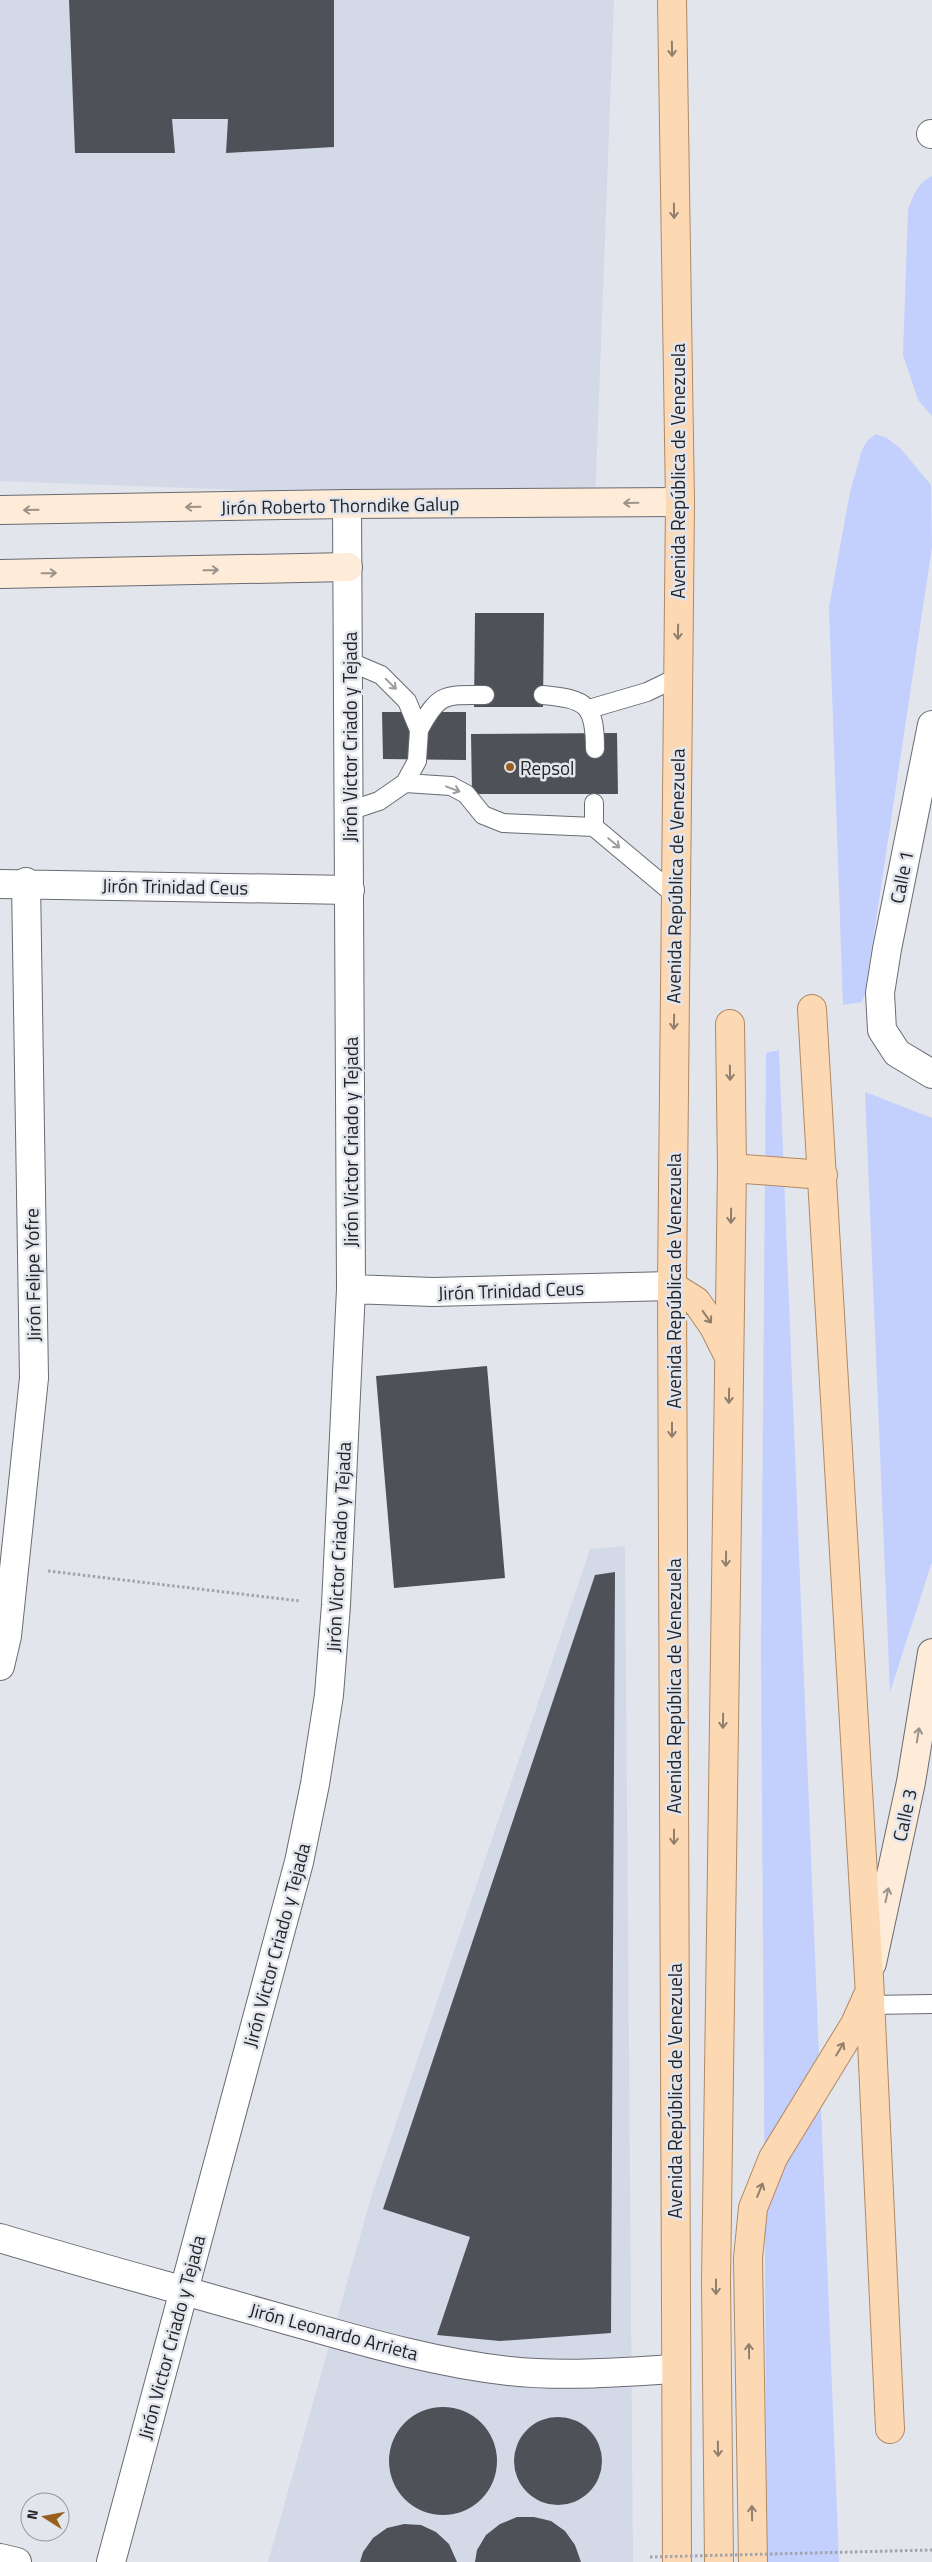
<svg xmlns="http://www.w3.org/2000/svg" width="932" height="2562" font-family="'Titillium Web',sans-serif">
<style>
.built{fill:#d4d9e8}
.green{fill:#c3cffd}
.building{fill:#4f5158}
.lines{fill:none;stroke-linecap:round;stroke-linejoin:round}
.lane-casing{stroke:#696b72;stroke-width:20}
.street-casing{stroke:#696b72;stroke-width:30}
.secondary-casing{stroke:#696b72;stroke-width:30}
.primary-casing{stroke:#b08962;stroke-width:30}
.path{stroke:#a3a4aa;stroke-width:3;stroke-dasharray:2.5 2.5;stroke-linecap:butt}
.lane{stroke:#fff;stroke-width:18}
.street{stroke:#fff;stroke-width:28}
.secondary{stroke:#feecd9;stroke-width:28}
.primary{stroke:#fdd9b3;stroke-width:28}
.path-bridge{stroke:#a3a4aa;stroke-width:3;stroke-dasharray:2.5 2.5;stroke-linecap:butt}
.oneway{stroke:#907f6e}
.oneway2{stroke:#9c9289}
.oneway3{stroke:#9c9d9e}
.poi-dot{fill:#98601c;stroke:#e3e5ed;stroke-width:2}
.labels{text-anchor:middle;dominant-baseline:central;stroke-width:5;stroke-linejoin:round;paint-order:stroke}
.street-label{font-size:19px;fill:#242528;stroke:#e3e5ed}
.poi-label{font-size:19px;fill:#242528;stroke:#e3e5ed;text-anchor:start}
</style>
<rect width="100%" height="100%" fill="#e3e5ed"/>
<path class="built" d="M0,0H614L595,503L0,481Z
M625,1546L633,2562H268L372,2194L590,1549Z"/>
<path class="green" d="M932,176V416L918,400L903,355L908,210C913,197 918,182 932,176Z
M876,434L887,438L901,449L931,485L932,547L865,994L862,1002L843,1005L829,607L850,492L862,450L868,440Z
M779,1050L839,2562H767L761,1647L766,1053Z
M865,1092L932,1118V1562L890,1692Z"/>
<path class="building" d="M69,0H334V147L226,153L228,119H172L175,153H75Z
M475,613H544L543,707H474Z
M382,712H466V760L383,759Z
M617,733L618,794H472L471,734Z
M487,1366L505,1578L394,1588L376,1376Z
M615,1572L611,2333L500,2341L437,2335L470,2237L383,2209L595,1575Z
M389 2461a54 54 0 1 1 108 0a54 54 0 1 1-108 0Z
M514 2461a44 44 0 1 1 88 0a44 44 0 1 1-88 0Z
M517,2517H534L551,2521L565,2531L575,2545L581,2562H475L477,2550L486,2535L500,2524Z
M404,2524L421,2525L436,2532L449,2544L457,2562H360L363,2552L373,2538L387,2528Z"/>
<g class="lines">
<defs>
<path id="lane" d="M348,661L381,675L407,701L419,730L417,761L405,783L379,801L349,811
M543,695C587,699 595,705 595,749
M589,709L647,692L678,677
M419,730C439,692 445,695 485,695
M405,783L451,786L466,794L483,815L503,823L594,827
M594,803V827L674,894
M870,2005L932,2004"/>
<path id="street" d="M931,134H932
M932,725L887,949L880,993L882,1030L897,1053L932,1074
M0,884L350,890
M351,1289L433,1292L672,1286
M0,1666L7,1636L34,1378L26,882
M0,2238C89,2265 179,2289 269,2315C348,2337 428,2362 509,2371C564,2377 620,2372 675,2369
M0,2558L17,2562
M111,2562L299,1862L315,1784L329,1695L336,1605L351,1289L347,504"/>
<path id="secondary" d="M0,510L347,504L680,502
M0,574L348,567
M872,1963L911,1782L932,1653"/>
<path id="primary" d="M672,0L680,502L672,1286L677,2562
M812,1009L869,1977L890,2429
M732,1168L823,1175
M672,1286L696,1301L714,1327L728,1355
M719,2562L716,2281L732,1168L730,1024
M753,2562L748,2258L753,2208L773,2158L855,2024L868,1995"/>
</defs>
<use href="#lane" class="lane-casing"/>
<use href="#street" class="street-casing"/>
<use href="#secondary" class="secondary-casing"/>
<use href="#primary" class="primary-casing"/>
<path class="path" d="M48,1571L300,1601"/>
<use href="#lane" class="lane"/>
<use href="#street" class="street"/>
<use href="#secondary" class="secondary"/>
<use href="#primary" class="primary"/>
<path class="path-bridge" d="M650,2557L932,2550"/>
</g>
<defs><path id="oneway-shaft" d="M-6 0H5M1.5-3L5.5 0L1.5 3" fill="none" stroke-width="1.6" stroke-linecap="round" stroke-linejoin="round" transform="scale(1.25)"/></defs>
<g class="oneway">
<use href="#oneway-shaft" transform="translate(672 49) rotate(89)"/>
<use href="#oneway-shaft" transform="translate(674 211) rotate(89)"/>
<use href="#oneway-shaft" transform="translate(678 632) rotate(91)"/>
<use href="#oneway-shaft" transform="translate(674 1022) rotate(91)"/>
<use href="#oneway-shaft" transform="translate(730 1073) rotate(89)"/>
<use href="#oneway-shaft" transform="translate(731 1216) rotate(91)"/>
<use href="#oneway-shaft" transform="translate(707 1317) rotate(54)"/>
<use href="#oneway-shaft" transform="translate(729 1396) rotate(91)"/>
<use href="#oneway-shaft" transform="translate(672 1430) rotate(90)"/>
<use href="#oneway-shaft" transform="translate(726 1559) rotate(91)"/>
<use href="#oneway-shaft" transform="translate(723 1721) rotate(91)"/>
<use href="#oneway-shaft" transform="translate(674 1837) rotate(90)"/>
<use href="#oneway-shaft" transform="translate(840 2049) rotate(-59)"/>
<use href="#oneway-shaft" transform="translate(760 2190) rotate(-68)"/>
<use href="#oneway-shaft" transform="translate(716 2287) rotate(90)"/>
<use href="#oneway-shaft" transform="translate(749 2351) rotate(-91)"/>
<use href="#oneway-shaft" transform="translate(718 2449) rotate(89)"/>
<use href="#oneway-shaft" transform="translate(752 2513) rotate(-91)"/>
</g>
<g class="oneway2">
<use href="#oneway-shaft" transform="translate(631 503) rotate(179)"/>
<use href="#oneway-shaft" transform="translate(193 507) rotate(179)"/>
<use href="#oneway-shaft" transform="translate(31 510) rotate(179)"/>
<use href="#oneway-shaft" transform="translate(211 570) rotate(-1)"/>
<use href="#oneway-shaft" transform="translate(49 573) rotate(-1)"/>
<use href="#oneway-shaft" transform="translate(918 1735) rotate(-81)"/>
<use href="#oneway-shaft" transform="translate(887 1895) rotate(-78)"/>
</g>
<g class="oneway3">
<use href="#oneway-shaft" transform="translate(391 684) rotate(45)"/>
<use href="#oneway-shaft" transform="translate(453 789) rotate(21)"/>
<use href="#oneway-shaft" transform="translate(614 843) rotate(40)"/>
</g>
<circle class="poi-dot" cx="510" cy="767" r="5"/>
<g class="labels">
<g class="street-label">
<text transform="translate(677 471) rotate(-90)">Avenida República de Venezuela</text>
<text transform="translate(340 505) rotate(-1)">Jirón Roberto Thorndike Galup</text>
<text transform="translate(349 737) rotate(-90)">Jirón Victor Criado y Tejada</text>
<text transform="translate(675 876) rotate(-89)">Avenida República de Venezuela</text>
<text transform="translate(901 877) rotate(-79)">Calle 1</text>
<text transform="translate(175 886) rotate(1)">Jirón Trinidad Ceus</text>
<text transform="translate(350 1142) rotate(-90)">Jirón Victor Criado y Tejada</text>
<text transform="translate(32 1275) rotate(-91)">Jirón Felipe Yofre</text>
<text transform="translate(673 1281) rotate(-90)">Avenida República de Venezuela</text>
<text transform="translate(511 1290) rotate(-2)">Jirón Trinidad Ceus</text>
<text transform="translate(338 1547) rotate(-87)">Jirón Victor Criado y Tejada</text>
<text transform="translate(673 1686) rotate(-90)">Avenida República de Venezuela</text>
<text transform="translate(904 1815) rotate(-78)">Calle 3</text>
<text transform="translate(276 1945) rotate(-75)">Jirón Victor Criado y Tejada</text>
<text transform="translate(674 2091) rotate(-90)">Avenida República de Venezuela</text>
<text transform="translate(334 2331) rotate(15)">Jirón Leonardo Arrieta</text>
<text transform="translate(171 2337) rotate(-75)">Jirón Victor Criado y Tejada</text>
</g>
<g class="poi-label">
<text x="520" y="767">Repsol</text>
</g>
</g>
<g transform="translate(45 2517) rotate(281)"><circle r="24" fill="#e3e5ed" stroke="#97989e"/>
<path d="M0-4L9 19L0 12L-9 19Z" fill="#98601c"/>
<text y="-8" font-size="14" font-weight="bold" text-anchor="middle" fill="#242528">N</text>
</g>
</svg>
